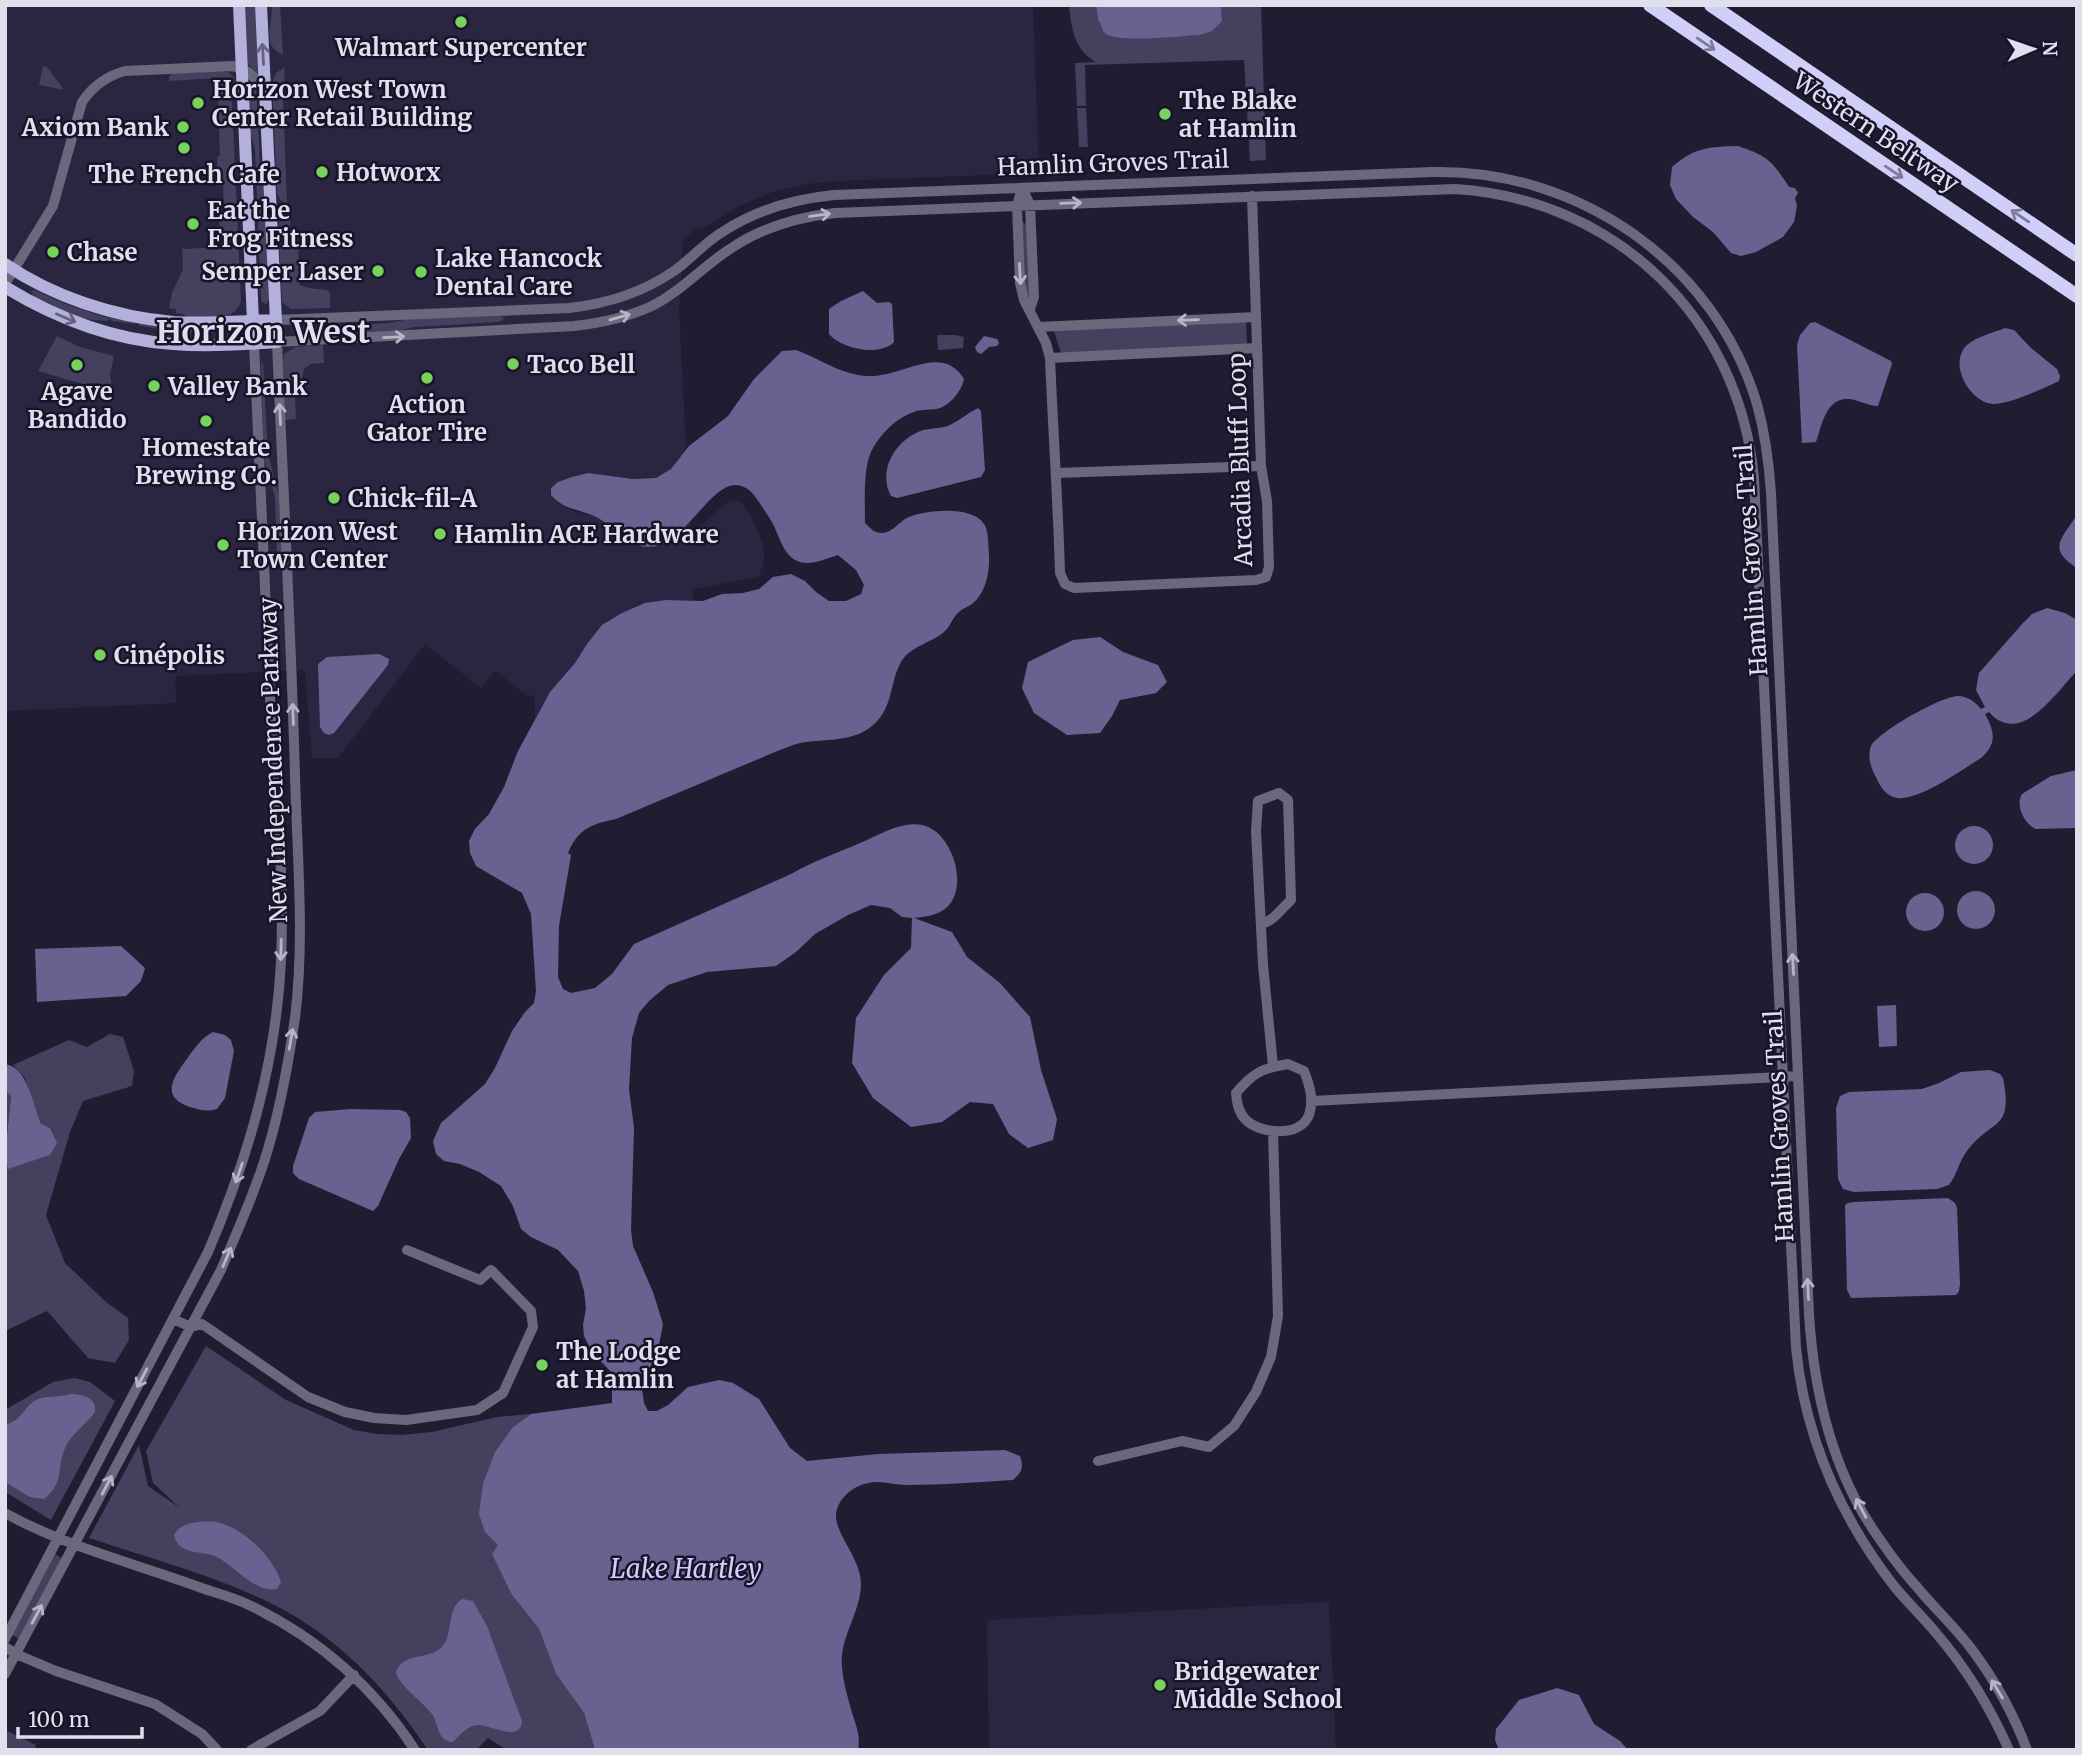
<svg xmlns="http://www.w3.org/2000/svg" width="2082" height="1755" font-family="Merriweather,serif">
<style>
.built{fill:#2a2642}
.green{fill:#44405d}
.water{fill:#686291}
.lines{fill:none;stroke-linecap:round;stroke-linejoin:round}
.minor{stroke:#6a687d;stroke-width:10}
.major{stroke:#b4b0dc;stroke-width:12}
.highway{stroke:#d1cef8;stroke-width:14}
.oneway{stroke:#7d7a9b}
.oneway2{stroke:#666282}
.oneway3{stroke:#b7b5c6}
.poi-dot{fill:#76d25a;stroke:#171429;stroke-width:2.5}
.labels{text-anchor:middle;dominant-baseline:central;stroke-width:5;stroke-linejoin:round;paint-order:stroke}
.poi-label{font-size:24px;font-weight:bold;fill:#e0dfee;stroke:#171429;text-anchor:start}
.street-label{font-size:24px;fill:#e0dfee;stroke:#171429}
.water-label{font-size:26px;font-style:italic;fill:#d2cefb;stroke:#171429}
.district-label{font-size:32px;font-weight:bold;fill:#e0dfee;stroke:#171429}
</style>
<rect width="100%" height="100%" fill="#201d33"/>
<path class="built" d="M5,5H1033L1039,173L837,181L807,184L775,191L739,206L700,230L698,227L683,239L679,311L686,450L671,469L656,478L633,479L588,473L558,503L573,511L595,516L617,529L636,545L672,540L690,522L691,534L730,500L740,501L751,516L763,543L764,563L758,577L693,589V600H666L587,644L575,663L550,692L535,719L534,695L527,696L495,670L481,688L425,644L338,758H312L305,670L175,676L176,703L5,711Z
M1329,1602L1336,1750H989L987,1620Z"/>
<path class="green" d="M244,5H255L260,76L247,63Z
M272,5H280L283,55C260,45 273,24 272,5Z
M1069,5H1096L1098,20L1124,38L1200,35L1222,21L1221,5H1261L1266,160L1250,161L1244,60L1085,65L1086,106H1077L1075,63L1096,62C1075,51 1071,28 1069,5Z
M43,66L47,67L64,90L39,85Z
M285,67L283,99L287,204L280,200L277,193L272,84L276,73Z
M223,71C240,74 234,89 232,102L241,301C235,323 205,317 187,317L183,314L176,313V309L169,308L172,293L183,269L182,246L184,249L220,247L219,212L224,211L223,186H218V183L221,182L220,174L218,177L217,157L220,156L217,78L169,81V77L172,73Z
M252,83L256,86L260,163L265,182L269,300L266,304L262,302L261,296L255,149L249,130L248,87Z
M1077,108H1086L1088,147H1079Z
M289,212L291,237L298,246L300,285L308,288L327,290L330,293V308L291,309L282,302L278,226L281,218Z
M1023,222L1026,224L1030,295H1026L1023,280L1021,224Z
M34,290L63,303L104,317L233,327L234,329C205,337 169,330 140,326L138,323L134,324L112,321L110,319L107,321L82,319L33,296L31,292L37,296L31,291Z
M501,316L504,319L499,322L414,327L395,332L298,336L294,331L297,328L390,323L409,319Z
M1246,322L1247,345L1061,353L1054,331Z
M937,335H955L964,337L963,348L938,350Z
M57,336L80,347L114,356L110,374L113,394L103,392V390L38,371Z
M323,345L324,363L311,364L304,369L299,396L295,397L296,419L285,420L283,363L284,354L295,347Z
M263,362L268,455L279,495L282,554L280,556L277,554L275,497L264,458L261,364Z
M110,1034L123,1037L134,1071L132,1086L83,1101L70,1132L46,1215L65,1263L106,1302L128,1318L129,1340L115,1363L88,1358L47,1311L5,1331V1156L9,1168L49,1155L25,1078L13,1065L69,1040L87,1047Z
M5,1090L11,1095L5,1155Z
M206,1346L286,1400L354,1430L377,1434L402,1435L432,1432L497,1417L531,1414L513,1427L485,1532L499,1545L512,1595L539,1629L556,1674L584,1713L595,1750H507L488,1738L476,1750H428C390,1693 344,1643 284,1610C223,1577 154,1560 89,1538L139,1445L148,1486L180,1508L153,1483L146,1451Z
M75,1378L90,1382L115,1401L51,1520L5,1492V1410L53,1382Z
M55,1554L63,1559L19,1639L12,1635Z
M5,1730L36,1745L34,1750H5Z"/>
<path class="water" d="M1096,5H1221L1222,21L1212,31L1200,35C1181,36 1120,43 1106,34C1101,30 1102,24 1098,20Z
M1738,146C1767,156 1772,160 1789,187L1795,188L1798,193L1795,198L1797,206L1794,222L1783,237L1756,252L1741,256L1731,253L1713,232L1693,217L1676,199L1670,185L1672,167C1695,147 1709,147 1738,146Z
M863,291L877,303L889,302L892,304L894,342C879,357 842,349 829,334V309L841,301Z
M1815,322L1891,361L1892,364L1878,406C1868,406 1859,400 1849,399C1826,397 1822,425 1816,442L1802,443L1797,345L1800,335L1810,323Z
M2005,328L2014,330L2030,347L2057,369L2060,376L2059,381C2042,389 2010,404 1993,404C1972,403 1951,370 1963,350C1970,338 1993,333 2005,328Z
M984,336L997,339L999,343L997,346L989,347L981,354L977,352L975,347Z
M796,350C821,359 841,375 868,376C901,378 942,342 964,379C962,391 949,407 936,409C929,410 921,409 914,412C896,418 880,434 871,452C863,469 865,503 865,523C870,528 874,533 882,533C893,533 899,521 909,517C927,510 972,505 984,524C989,531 988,546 989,555C990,571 986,593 972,604C968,607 963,608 959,612C953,617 951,624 947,629C935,642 913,645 903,659C888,680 896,710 868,729C849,742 822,739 800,743C792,745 783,749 775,752L616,819C591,824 578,829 568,853L571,855L559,926L558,977L563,989L571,993L595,988L612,974L634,944L791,874C814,861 837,853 860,843C880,835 900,821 922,825C954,831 973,896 940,912C933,916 921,917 914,918L952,932L967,957L1000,983L1030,1017L1041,1070L1057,1119L1053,1140L1028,1148L1009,1134L993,1104L970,1102L942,1122L911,1127L873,1098L852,1063L856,1018L884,975L911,948L912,918L902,917L890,908L871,905L848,915L815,934L796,952L776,966L707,972L668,985L649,1001L639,1013L632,1038L629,1089L634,1128L631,1230L633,1246L653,1292L663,1324L658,1350L644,1380L642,1389L644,1403L648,1411H657L668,1405L688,1387L719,1380L733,1383L759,1399L790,1448L807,1461L878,1454L1005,1450L1020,1456C1024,1468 1022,1472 1013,1480C978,1482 942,1485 906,1485C894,1485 880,1480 869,1483C854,1485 838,1498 836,1514C835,1535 861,1558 861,1584C861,1612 839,1638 842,1667C843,1681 847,1695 851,1709C855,1724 861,1734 858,1750H595L584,1713L556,1674L539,1629L512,1595L492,1554L498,1545L485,1532L479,1514L483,1484L495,1452L513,1427L531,1414L612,1403V1373L592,1352L584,1336L583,1325L586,1308L584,1291L578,1271L558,1250L531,1237L521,1229L513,1206L501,1186L479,1172L460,1164L444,1161L436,1154L433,1141L441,1123L485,1084L495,1068L512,1031L525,1012L534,1003L536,991L531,914L522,893L476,866L470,853L469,841L475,829L489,814L504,787L518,751L550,692L575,663L587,644L602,625L622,613L645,603L666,600L703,601L722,594L743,593L759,589L773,577L791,574L805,581L816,592L829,601H846L861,594L864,585L856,570L838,555C828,558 817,563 807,563C786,563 781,541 774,526C771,520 767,514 763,508C759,502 752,491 746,488C711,467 685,561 637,545C628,542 609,524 598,518C580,508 566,512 551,495V488L558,482L572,477L588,473L633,479L656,478L671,469L689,446L728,416L754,379L782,351Z
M978,408L981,411L985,470L981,477L897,498L891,496C877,470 896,439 923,430C931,428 941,429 950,425C960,420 968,413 978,408Z
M2077,515V568C2047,549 2061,539 2077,515Z
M2047,608L2065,613L2077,620V670L2075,673C2054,695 2020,747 1989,712L1985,714C1995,732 1997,744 1981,758C1963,769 1914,805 1893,797C1885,794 1879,785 1876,777C1871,769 1867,755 1871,746C1878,732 1943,695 1959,696C1969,697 1975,702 1981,709L1985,707L1976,690L1979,673L2023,623L2032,614Z
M1100,637L1123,652L1158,665L1167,682L1156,693L1120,700L1112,716L1100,733L1067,735L1034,713L1022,688L1028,662L1073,640Z
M379,654L389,659L388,665L334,733L329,735L324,733L320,727L318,664L327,657Z
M2077,770V828L2036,829C2024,824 2015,805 2022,794L2051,776Z
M1955 845a19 19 0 1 1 38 0a19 19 0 1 1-38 0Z
M1957 910a19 19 0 1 1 38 0a19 19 0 1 1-38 0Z
M1906 912a19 19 0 1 1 38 0a19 19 0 1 1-38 0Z
M121,946L145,968L141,981L126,996L37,1002L35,949Z
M1896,1005L1897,1046L1879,1047L1877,1006Z
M213,1032L225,1035L231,1040L234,1051L225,1098L217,1109C207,1112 200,1110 190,1107C160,1097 173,1078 186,1060C194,1049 201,1038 213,1032Z
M5,1064C28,1067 33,1106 41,1124L50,1128L57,1143L50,1155L8,1169L5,1155L11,1096L5,1090Z
M1990,1070L2000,1074L2003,1078C2014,1132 1991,1118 1967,1151C1959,1161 1957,1175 1949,1185L1937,1189L1854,1192L1843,1189L1838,1179L1836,1108L1840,1096L1849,1092L1922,1089L1939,1083L1961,1072Z
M351,1109L400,1110L406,1112L410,1118L411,1138L399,1159L378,1206L373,1211L299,1179L293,1173V1166L309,1118L315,1112Z
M1948,1198L1955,1203L1957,1208L1960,1284L1959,1291L1956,1295L1851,1298L1847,1290L1845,1205L1848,1203L1854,1202Z
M70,1394C83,1394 97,1398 95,1412C87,1424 73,1432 66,1446C55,1469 66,1481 44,1499L30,1497L5,1482V1425C25,1418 23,1407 36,1400C46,1395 59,1398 70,1394Z
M217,1522C243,1528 273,1556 281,1582L277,1589C255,1594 233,1564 215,1556C200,1550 179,1556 174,1535C181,1521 203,1521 217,1522Z
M463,1599L473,1601L487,1626L522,1721C520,1744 491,1724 477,1725C467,1726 460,1735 453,1742C437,1742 439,1724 432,1714C423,1702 398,1685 396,1672C404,1651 428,1661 442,1647C454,1634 446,1606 463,1599Z
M1557,1688L1579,1695L1594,1724L1620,1741L1628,1750H1499L1495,1740L1496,1729L1519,1700Z"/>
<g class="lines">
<path class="minor" d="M1022,188L1017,206L1020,283L1024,300L1046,343L1050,358C1053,430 1058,502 1060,573L1065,584L1074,588L1256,580L1266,577L1269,567L1267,501L1261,466L1252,196
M1022,188L1030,205L1034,297L1030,309
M5,284L53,206L82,102C93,86 106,76 125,71L232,66C249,69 257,78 263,93
M276,320L569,308C606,304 642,293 674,271C691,259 705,242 724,231C758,209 794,199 834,195L1433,172C1578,169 1715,263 1757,404C1765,433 1769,463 1771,493L1809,1314C1814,1394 1833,1475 1881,1541C1892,1557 1904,1573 1917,1587C1935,1609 1956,1628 1973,1651C1996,1682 2014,1715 2027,1750
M1038,327L1256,317
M1050,358L1257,348
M1056,473L1261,466
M1261,924C1274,921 1281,909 1291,900L1288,800L1279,793L1258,801L1256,831L1263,965L1273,1066
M1288,1064L1304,1071C1310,1086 1314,1100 1309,1115C1300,1138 1259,1134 1245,1119C1238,1112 1237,1102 1236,1093C1253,1073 1262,1068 1288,1064Z
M1312,1101L1798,1076
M173,1319L191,1327L202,1324L308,1397L345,1412L374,1418L406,1420L477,1410L503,1393L533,1327L531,1311L491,1270L480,1280L407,1250
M1098,1461L1182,1441L1209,1447L1234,1426L1256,1392L1271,1357L1278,1316L1273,1131
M5,1513C66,1547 134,1563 199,1587C215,1593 233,1597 249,1605C318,1638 373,1686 415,1750
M5,1639L208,1252C248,1158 276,1064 281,961C285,874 275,785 270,697C264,580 260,462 254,344
M5,1647L16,1654L56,1671L155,1704L202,1734L217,1750
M5,1674L221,1270C236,1234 252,1199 264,1162C279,1116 288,1066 295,1018C305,937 297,856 295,775C291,631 283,487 277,342L574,326C601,323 628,317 652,306C683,290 702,267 730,249C762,227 798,217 835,213L1455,189C1616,199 1739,318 1754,478L1796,1348C1805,1437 1839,1515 1894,1586C1907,1602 1923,1617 1936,1633C1967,1669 1990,1707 2009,1750
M251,1750L320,1711L354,1675"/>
<path class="major" d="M239,5L254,344
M5,264C53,297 115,317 173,322C207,324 242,321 276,320
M5,287C56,318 113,340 173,344C208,347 242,344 277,342L261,5"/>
<path class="highway" d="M1650,5L2077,296
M1711,5L2077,255"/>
</g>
<defs><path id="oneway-shaft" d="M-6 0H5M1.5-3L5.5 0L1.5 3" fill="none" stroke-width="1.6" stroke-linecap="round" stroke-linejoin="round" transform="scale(1.75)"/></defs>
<g class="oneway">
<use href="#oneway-shaft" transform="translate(1706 44) rotate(34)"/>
<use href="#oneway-shaft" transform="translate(1894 172) rotate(34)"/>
<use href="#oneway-shaft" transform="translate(2020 216) rotate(-146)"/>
</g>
<g class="oneway2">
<use href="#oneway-shaft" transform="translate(263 54) rotate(-93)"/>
<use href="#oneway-shaft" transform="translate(66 318) rotate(23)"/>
</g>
<g class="oneway3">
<use href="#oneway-shaft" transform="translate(1071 203) rotate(-2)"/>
<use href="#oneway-shaft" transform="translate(820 215) rotate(-8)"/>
<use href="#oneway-shaft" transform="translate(1020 274) rotate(87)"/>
<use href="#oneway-shaft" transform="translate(620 317) rotate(-16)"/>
<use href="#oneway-shaft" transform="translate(1188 320) rotate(178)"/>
<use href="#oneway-shaft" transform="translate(394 337) rotate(-3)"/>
<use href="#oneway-shaft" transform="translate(280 414) rotate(-93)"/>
<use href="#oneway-shaft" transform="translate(293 714) rotate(-92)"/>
<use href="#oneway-shaft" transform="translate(281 950) rotate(91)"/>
<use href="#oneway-shaft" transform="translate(1793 964) rotate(-93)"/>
<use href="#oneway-shaft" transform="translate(291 1039) rotate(-80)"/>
<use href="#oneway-shaft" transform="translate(239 1173) rotate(109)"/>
<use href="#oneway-shaft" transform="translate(227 1257) rotate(-67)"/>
<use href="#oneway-shaft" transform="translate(1808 1289) rotate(-93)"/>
<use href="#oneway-shaft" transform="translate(142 1378) rotate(118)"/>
<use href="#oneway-shaft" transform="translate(107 1485) rotate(-62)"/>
<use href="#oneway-shaft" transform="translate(1861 1508) rotate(-118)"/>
<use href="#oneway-shaft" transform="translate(37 1614) rotate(-62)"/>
<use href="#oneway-shaft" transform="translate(1997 1689) rotate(-121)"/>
</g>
<g class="poi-dot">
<circle cx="461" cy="22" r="7"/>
<circle cx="198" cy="103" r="7"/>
<circle cx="1165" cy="114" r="7"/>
<circle cx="183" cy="127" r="7"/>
<circle cx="184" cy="148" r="7"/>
<circle cx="322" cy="172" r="7"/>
<circle cx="193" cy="224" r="7"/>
<circle cx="53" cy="252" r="7"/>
<circle cx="378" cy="271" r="7"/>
<circle cx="421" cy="272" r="7"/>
<circle cx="513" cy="364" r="7"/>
<circle cx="77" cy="365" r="7"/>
<circle cx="427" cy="378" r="7"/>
<circle cx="154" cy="386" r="7"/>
<circle cx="206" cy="421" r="7"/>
<circle cx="334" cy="498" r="7"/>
<circle cx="440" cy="534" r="7"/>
<circle cx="223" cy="545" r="7"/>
<circle cx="100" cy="655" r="7"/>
<circle cx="542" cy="1365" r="7"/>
<circle cx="1160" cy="1685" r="7"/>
</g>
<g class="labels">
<g class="poi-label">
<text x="461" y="47" text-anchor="middle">Walmart Supercenter</text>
<text x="212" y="89">Horizon West Town<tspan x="212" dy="28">Center Retail Building</tspan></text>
<text x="1179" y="100">The Blake<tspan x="1179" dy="28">at Hamlin</tspan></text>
<text x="169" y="127" text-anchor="end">Axiom Bank</text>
<text x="336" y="172">Hotworx</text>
<text x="184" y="174" text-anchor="middle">The French Cafe</text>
<text x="207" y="210">Eat the<tspan x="207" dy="28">Frog Fitness</tspan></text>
<text x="67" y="252">Chase</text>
<text x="435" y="258">Lake Hancock<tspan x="435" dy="28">Dental Care</tspan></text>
<text x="364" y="271" text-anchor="end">Semper Laser</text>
<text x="527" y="364">Taco Bell</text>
<text x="168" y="386">Valley Bank</text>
<text x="77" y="391" text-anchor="middle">Agave<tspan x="77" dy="28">Bandido</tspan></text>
<text x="427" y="404" text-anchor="middle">Action<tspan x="427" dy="28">Gator Tire</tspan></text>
<text x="206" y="447" text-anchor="middle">Homestate<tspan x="206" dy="28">Brewing Co.</tspan></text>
<text x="348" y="498">Chick-fil-A</text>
<text x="237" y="531">Horizon West<tspan x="237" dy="28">Town Center</tspan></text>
<text x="454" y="534">Hamlin ACE Hardware</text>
<text x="114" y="655">Cinépolis</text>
<text x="556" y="1351">The Lodge<tspan x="556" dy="28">at Hamlin</tspan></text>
<text x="1174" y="1671">Bridgewater<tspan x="1174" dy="28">Middle School</tspan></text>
</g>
<g class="street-label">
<text transform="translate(1876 132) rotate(34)">Western Beltway</text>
<text transform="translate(1113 163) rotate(-2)">Hamlin Groves Trail</text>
<text transform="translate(1240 460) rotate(-92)">Arcadia Bluff Loop</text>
<text transform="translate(1751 560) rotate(-94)">Hamlin Groves Trail</text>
<text transform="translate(273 760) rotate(-92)">New Independence Parkway</text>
<text transform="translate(1779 1126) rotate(-93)">Hamlin Groves Trail</text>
</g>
<g class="water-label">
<text x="686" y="1568">Lake Hartley</text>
</g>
<g class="district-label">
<text x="263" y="332">Horizon West</text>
</g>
</g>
<rect width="2082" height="1755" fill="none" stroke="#e0dfee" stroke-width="14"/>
<g transform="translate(2033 49) rotate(88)" stroke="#171429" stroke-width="5" paint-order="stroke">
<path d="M0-5L12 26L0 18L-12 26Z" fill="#e0dfee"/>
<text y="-10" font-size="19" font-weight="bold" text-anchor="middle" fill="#e0dfee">N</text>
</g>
<path d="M18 1727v10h124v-10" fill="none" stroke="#e0dfee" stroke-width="3.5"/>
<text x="28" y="1727" font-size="21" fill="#e0dfee" stroke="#171429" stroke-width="5" paint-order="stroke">100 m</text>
</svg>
